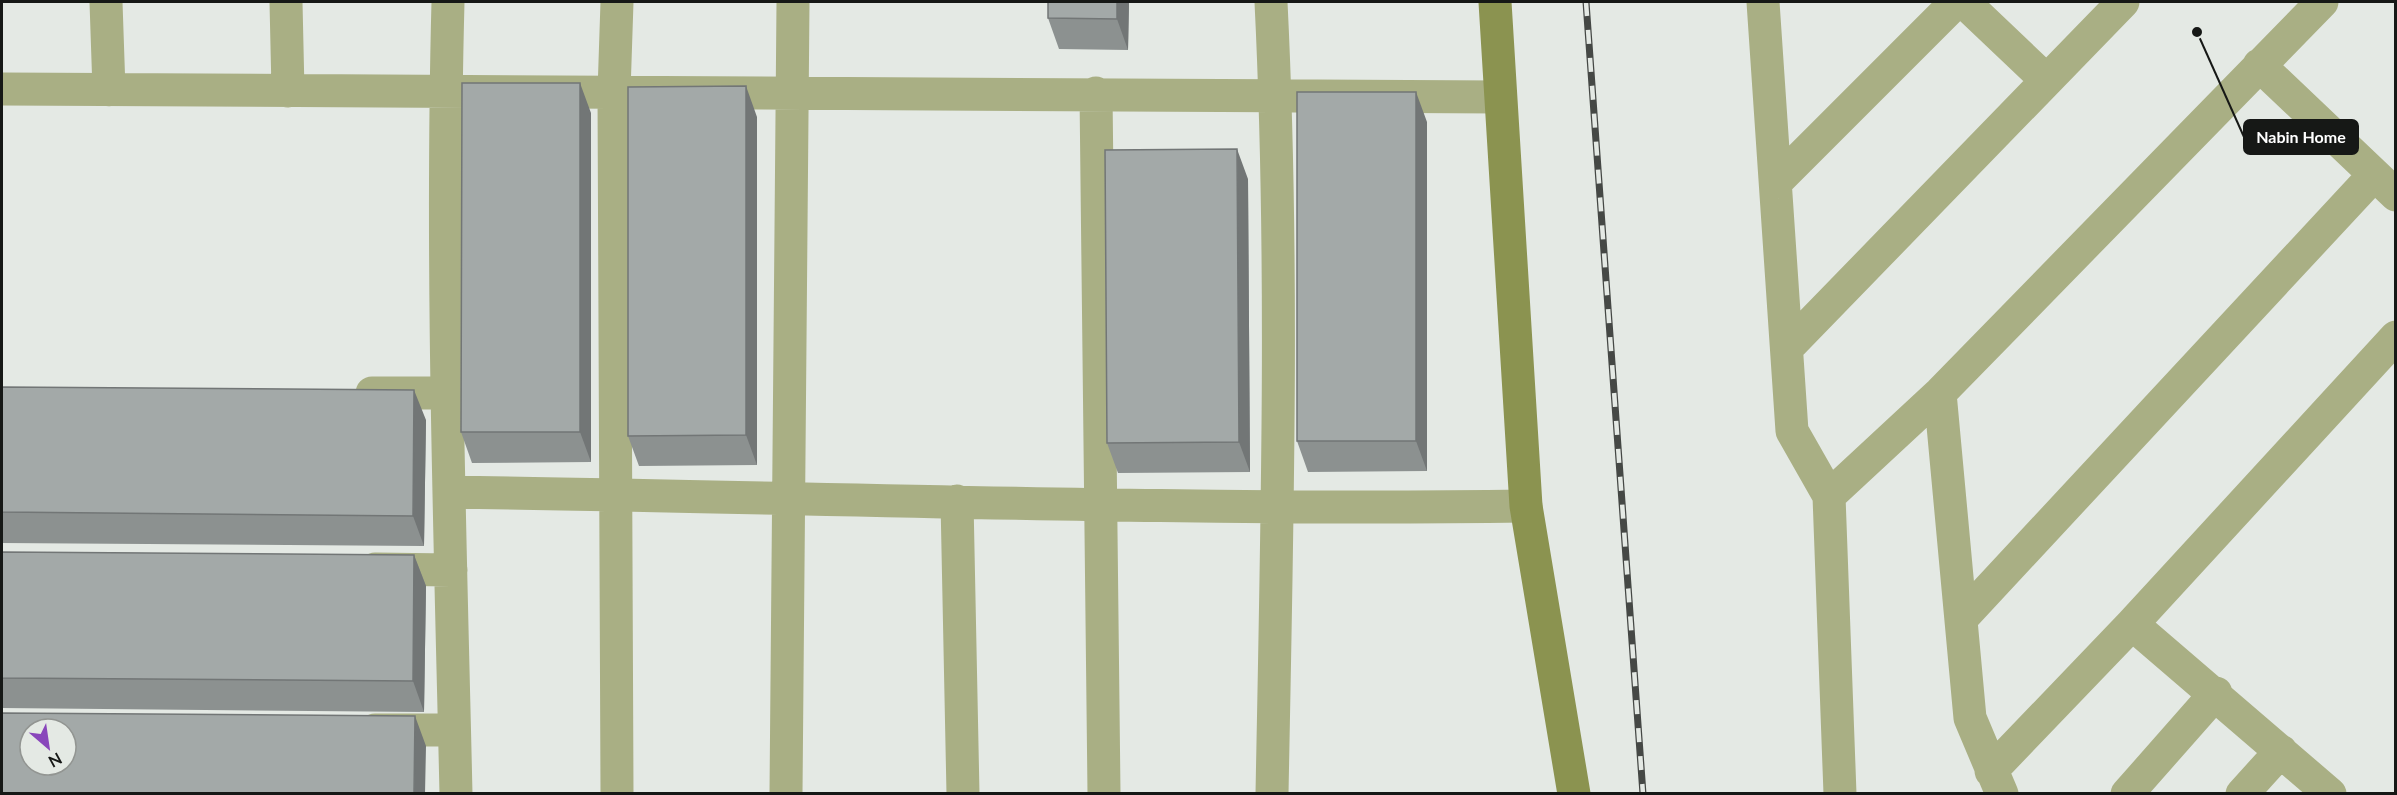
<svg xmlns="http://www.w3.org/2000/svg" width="2397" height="795" font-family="Lato,sans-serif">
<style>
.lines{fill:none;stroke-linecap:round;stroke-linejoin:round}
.minor{stroke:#a9af84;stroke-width:33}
.secondary{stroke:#8b9350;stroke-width:33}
.rail-casing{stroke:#454845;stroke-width:7}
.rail{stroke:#e4e9e4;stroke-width:4.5;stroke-dasharray:14;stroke-linecap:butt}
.wall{fill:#8c9190}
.shaded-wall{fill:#727676}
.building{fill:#a3a9a8;stroke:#727676;stroke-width:1.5;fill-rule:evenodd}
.leader{fill:none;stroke:#161816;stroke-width:2}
.callout-dot{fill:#161816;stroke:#e4e9e4;stroke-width:2}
.callout{fill:#161816;stroke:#161816;stroke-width:2}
.callout-label{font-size:16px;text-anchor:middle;font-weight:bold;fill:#fff}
</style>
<rect width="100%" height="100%" fill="#e4e9e4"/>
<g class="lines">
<path class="minor" d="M106,2L109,90
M286,2L288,91
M448,2C441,265 450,530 456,794
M617,2L614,92L617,794
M1271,2C1284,265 1277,530 1272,794
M1763,2L1792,431L1829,496L1940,393L2322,2
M1964,2L2046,80
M2259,65L2396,195
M2,89L1499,97
M1096,93L1104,794
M1776,182L1956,2
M1788,347L2123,2
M372,393H448
M1940,393L1970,718L2002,794
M450,492C808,497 1167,511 1526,506
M1829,496L1840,794
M957,501L963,794
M375,569L451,570
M1962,618L2374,175
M375,730H454
M1991,771L2132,624
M786,794L793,2
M2127,794L2216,693
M2242,794L2281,751
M2330,794L2132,624L2396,337"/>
<path class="secondary" d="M1495,2L1526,506L1574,794"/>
<defs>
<path id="rail" d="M1586,2L1643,794"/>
</defs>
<use href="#rail" class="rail-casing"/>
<use href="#rail" class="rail"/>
</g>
<path class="wall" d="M1048,2H1129L1128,50L1059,49L1048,18Z
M591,113V462L472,463L461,432Z
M757,117V465L639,466L628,436Z
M1427,122V471L1308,472L1297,441Z
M1248,179L1250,472L1118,473L1107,443Z
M2,387L426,420L424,546L2,543Z
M2,552L414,555L426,586L424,712L2,708Z"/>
<path class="shaded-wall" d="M1117,2H1129L1128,50L1117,19Z
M580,83L591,113V462L580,432Z
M746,86L757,117V465L746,435Z
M1416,92L1427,122V471L1416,441Z
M1237,149L1248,179L1250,472L1239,442Z
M414,390L426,420L424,546L413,516Z
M414,555L426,586L424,712L413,681Z
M415,716L426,746L425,794H414Z"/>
<path class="building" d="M1048,2H1117V19L1048,18Z
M462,83H580V432H461Z
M746,86V435L628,436V87Z
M1297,92H1416V441H1297Z
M1237,149L1239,442L1107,443L1105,150Z
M2,387L414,390L413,516L2,512Z
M2,552L414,555L413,681L2,678Z
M2,713L415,716L414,794H2ZM30,729H66V765H30Z"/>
<path class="leader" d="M2197 32L2244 137"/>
<circle class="callout-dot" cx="2197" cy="32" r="6"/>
<rect class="callout" x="2244" y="120" width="114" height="34" rx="6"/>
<g class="callout-label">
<text x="2301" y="143">Nabin Home</text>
</g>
<rect width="2397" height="795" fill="none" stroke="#161816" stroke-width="6"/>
<g transform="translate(48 747) rotate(151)"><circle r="28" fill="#e4e9e4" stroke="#929592" stroke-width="1.5"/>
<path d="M0-4.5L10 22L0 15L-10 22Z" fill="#8946bb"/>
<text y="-9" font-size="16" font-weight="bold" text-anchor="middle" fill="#161816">N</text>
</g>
</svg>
